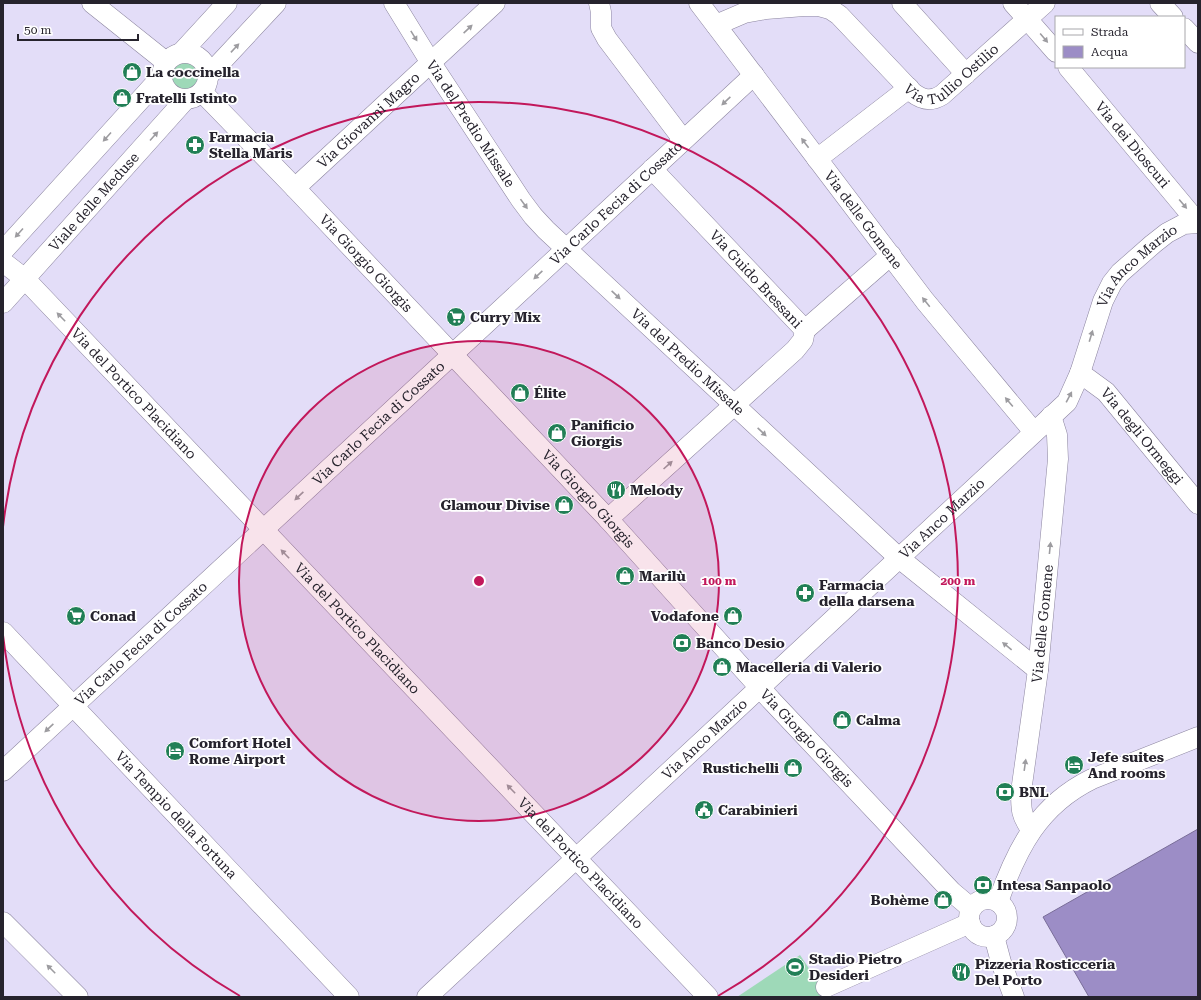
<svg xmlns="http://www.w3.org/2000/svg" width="1201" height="1000" font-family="'Roboto Serif',serif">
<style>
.green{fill:#9ed9b8}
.water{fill:#9c8dc6;stroke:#796d98}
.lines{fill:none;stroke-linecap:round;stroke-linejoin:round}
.minor-casing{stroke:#8c859f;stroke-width:21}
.minor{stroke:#fff;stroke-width:20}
.oneway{fill:#9d9ca0}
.ring{fill:none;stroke:#c2185b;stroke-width:2}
.labels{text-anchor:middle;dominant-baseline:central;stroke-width:3.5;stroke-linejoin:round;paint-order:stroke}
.street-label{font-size:14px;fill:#26232d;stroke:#fff}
.poi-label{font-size:14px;font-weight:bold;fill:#26232d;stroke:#fff;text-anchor:start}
.centre{fill:#c2185b;stroke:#fff;stroke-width:2}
.ring-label{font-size:12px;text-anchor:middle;font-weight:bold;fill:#c2185b;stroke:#fff;stroke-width:3.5;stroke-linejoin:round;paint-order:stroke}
</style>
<rect width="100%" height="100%" fill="#e3ddf8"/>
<path class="green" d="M170 76a15 15 0 1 1 30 0a15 15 0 1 1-30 0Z
M800,955L828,997H737Z"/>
<path class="water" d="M1198,829V997H1089L1043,917Z"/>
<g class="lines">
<defs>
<g id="minor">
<path d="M92,3L166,62"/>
<path id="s1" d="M394,3L431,63L521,200L533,216L546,230L899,558L1038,670"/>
<path d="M599,3L601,12V28L607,39L678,133"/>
<path id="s2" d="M699,3L925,301L1034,432"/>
<path d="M902,3L966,74"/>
<path d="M1013,3L1056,52"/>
<path d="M1160,3L1173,17"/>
<path id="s3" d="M716,25L744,13L766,9L804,6H819L830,9L839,15L912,92C922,100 931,102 942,95L1045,3"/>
<path d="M1184,28L1198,43"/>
<circle cx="185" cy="76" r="23"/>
<path d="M181,53L227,3"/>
<path id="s4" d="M1068,67L1198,223"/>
<path d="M208,76L276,3"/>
<path id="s5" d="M202,92L295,188L608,519L771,700L952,892L971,908"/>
<path d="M817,159L909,88"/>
<path id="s6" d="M295,188L495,3"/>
<path d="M3,251L161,77"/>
<path id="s7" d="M3,262L25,279L708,997"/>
<path id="s8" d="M3,303L185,100"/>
<path d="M805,330L891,255"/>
<path id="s9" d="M1080,373L1106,392L1198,504"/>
<path d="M608,519L795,350L803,340L805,330L652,169"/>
<path id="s10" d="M3,632L349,997"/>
<path id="s11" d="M3,771L754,75"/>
<path id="s12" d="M1031,829C1021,816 1021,809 1021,792L1038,670L1058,459L1057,435L1051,416"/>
<circle cx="988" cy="918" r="19"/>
<path d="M998,902C1017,848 1039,805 1092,779L1198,737"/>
<path d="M3,922L78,997"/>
<path d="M994,936L1001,962L1014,997"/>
<path d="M826,987L970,923"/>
<path id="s13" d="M427,997L1067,402L1080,373L1103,301L1112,283L1120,273L1153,244L1167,233L1184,224L1198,223"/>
</g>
</defs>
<use href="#minor" class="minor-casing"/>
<use href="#minor" class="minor"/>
</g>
<defs><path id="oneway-solid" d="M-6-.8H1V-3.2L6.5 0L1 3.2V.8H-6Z"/></defs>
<g class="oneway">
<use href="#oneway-solid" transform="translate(468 29) rotate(-43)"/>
<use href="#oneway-solid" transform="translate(414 36) rotate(58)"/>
<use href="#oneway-solid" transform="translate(1044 38) rotate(50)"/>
<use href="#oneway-solid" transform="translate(235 48) rotate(-47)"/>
<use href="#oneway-solid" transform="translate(726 101) rotate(137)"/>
<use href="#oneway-solid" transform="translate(154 136) rotate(-48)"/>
<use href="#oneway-solid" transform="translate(107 137) rotate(132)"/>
<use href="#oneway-solid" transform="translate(805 143) rotate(-127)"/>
<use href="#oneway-solid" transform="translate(524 204) rotate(54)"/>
<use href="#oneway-solid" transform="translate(1183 204) rotate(50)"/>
<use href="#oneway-solid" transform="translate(19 233) rotate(132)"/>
<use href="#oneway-solid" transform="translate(538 275) rotate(137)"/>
<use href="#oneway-solid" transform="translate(616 295) rotate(43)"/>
<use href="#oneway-solid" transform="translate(926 302) rotate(-129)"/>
<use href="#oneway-solid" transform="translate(61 317) rotate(-134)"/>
<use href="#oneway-solid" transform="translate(1091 336) rotate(-73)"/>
<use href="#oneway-solid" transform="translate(1069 397) rotate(-62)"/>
<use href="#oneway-solid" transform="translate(1009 402) rotate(-130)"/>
<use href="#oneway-solid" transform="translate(762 432) rotate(43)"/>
<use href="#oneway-solid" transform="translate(668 465) rotate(-42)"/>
<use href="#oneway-solid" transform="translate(299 496) rotate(137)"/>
<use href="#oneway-solid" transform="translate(1050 548) rotate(-84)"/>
<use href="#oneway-solid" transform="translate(285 554) rotate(-134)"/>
<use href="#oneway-solid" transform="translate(1007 646) rotate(-141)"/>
<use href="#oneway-solid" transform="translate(49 728) rotate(137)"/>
<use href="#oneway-solid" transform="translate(1025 765) rotate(-82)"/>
<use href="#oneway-solid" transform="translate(511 789) rotate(-134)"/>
<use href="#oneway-solid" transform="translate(51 969) rotate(-135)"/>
</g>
<circle cx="479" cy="581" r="240" fill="#c2185b" fill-opacity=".12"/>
<g class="ring">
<circle cx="479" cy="581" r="240"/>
<path d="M240 996A479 479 0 0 1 3 635M3 527A479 479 0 1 1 718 996"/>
</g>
<defs>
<symbol id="shop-disc" viewBox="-11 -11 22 22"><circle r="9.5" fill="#217f56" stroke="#fff"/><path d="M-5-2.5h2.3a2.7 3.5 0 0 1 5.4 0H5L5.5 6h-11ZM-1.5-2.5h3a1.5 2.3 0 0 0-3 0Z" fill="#fff"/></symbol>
<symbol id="pharmacy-disc" viewBox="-11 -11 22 22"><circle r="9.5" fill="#217f56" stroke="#fff"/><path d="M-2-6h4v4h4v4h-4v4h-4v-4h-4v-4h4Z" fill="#fff"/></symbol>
<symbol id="supermarket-disc" viewBox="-11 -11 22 22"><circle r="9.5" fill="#217f56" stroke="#fff"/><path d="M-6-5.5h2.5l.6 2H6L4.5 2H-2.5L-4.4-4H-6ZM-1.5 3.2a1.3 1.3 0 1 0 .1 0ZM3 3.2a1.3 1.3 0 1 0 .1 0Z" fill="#fff"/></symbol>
<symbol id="restaurant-disc" viewBox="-11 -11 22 22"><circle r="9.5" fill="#217f56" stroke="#fff"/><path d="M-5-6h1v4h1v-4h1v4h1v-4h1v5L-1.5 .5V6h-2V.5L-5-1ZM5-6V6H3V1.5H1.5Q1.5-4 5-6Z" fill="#fff"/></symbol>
<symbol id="bank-disc" viewBox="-11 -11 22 22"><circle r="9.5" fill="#217f56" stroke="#fff"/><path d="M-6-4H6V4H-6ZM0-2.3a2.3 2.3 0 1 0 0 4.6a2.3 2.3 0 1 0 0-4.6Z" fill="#fff"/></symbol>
<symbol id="hotel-disc" viewBox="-11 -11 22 22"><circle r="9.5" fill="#217f56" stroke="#fff"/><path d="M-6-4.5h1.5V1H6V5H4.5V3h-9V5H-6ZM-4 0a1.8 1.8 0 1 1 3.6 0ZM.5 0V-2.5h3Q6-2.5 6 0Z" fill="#fff"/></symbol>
<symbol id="civic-disc" viewBox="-11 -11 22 22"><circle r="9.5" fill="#217f56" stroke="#fff"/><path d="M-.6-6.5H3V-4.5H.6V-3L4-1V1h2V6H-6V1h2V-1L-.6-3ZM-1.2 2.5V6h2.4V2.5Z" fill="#fff"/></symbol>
<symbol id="stadium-disc" viewBox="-11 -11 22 22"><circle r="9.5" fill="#217f56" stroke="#fff"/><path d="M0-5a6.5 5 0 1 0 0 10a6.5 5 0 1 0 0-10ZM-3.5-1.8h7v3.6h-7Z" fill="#fff"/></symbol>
</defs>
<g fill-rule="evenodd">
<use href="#shop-disc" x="121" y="61" width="22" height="22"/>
<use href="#shop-disc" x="111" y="87" width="22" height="22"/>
<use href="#pharmacy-disc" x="184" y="134" width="22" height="22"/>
<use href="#supermarket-disc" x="445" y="306" width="22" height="22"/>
<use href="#shop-disc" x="509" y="382" width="22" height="22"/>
<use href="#shop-disc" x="546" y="422" width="22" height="22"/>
<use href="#restaurant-disc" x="605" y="479" width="22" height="22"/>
<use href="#shop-disc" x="553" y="494" width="22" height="22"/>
<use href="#shop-disc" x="614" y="565" width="22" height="22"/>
<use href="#pharmacy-disc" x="794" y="582" width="22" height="22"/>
<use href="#supermarket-disc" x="65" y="605" width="22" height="22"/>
<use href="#shop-disc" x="722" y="605" width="22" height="22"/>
<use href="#bank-disc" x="671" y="632" width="22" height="22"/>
<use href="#shop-disc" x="711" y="656" width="22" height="22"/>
<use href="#shop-disc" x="831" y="709" width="22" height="22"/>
<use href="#hotel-disc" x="164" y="740" width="22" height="22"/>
<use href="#hotel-disc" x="1063" y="754" width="22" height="22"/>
<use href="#shop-disc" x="782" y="757" width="22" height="22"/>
<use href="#bank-disc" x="994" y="781" width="22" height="22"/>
<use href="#civic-disc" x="693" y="799" width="22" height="22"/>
<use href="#bank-disc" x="972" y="874" width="22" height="22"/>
<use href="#shop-disc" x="932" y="889" width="22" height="22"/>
<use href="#stadium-disc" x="784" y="956" width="22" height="22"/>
<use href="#restaurant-disc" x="950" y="961" width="22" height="22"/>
</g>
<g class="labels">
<g class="street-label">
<text stroke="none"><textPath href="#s3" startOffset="283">Via Tullio Ostilio</textPath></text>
<text stroke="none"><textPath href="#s6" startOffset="100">Via Giovanni Magro</textPath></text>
<text stroke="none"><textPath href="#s1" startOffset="143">Via del Predio Missale</textPath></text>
<text stroke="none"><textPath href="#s4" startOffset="101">Via dei Dioscuri</textPath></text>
<text stroke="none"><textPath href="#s8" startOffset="136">Viale delle Meduse</textPath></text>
<text stroke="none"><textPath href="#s11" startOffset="836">Via Carlo Fecia di Cossato</textPath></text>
<text stroke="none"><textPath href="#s2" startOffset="272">Via delle Gomene</textPath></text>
<text stroke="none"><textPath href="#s5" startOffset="237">Via Giorgio Giorgis</textPath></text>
<text stroke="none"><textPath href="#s13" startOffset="1031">Via Anco Marzio</textPath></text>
<text transform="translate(756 279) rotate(47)">Via Guido Bressani</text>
<text stroke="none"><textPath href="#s1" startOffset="467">Via del Predio Missale</textPath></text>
<text stroke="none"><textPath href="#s7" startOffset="186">Via del Portico Placidiano</textPath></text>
<text stroke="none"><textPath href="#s11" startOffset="512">Via Carlo Fecia di Cossato</textPath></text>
<text stroke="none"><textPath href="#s9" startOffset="89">Via degli Ormeggi</textPath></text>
<text stroke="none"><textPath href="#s5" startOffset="561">Via Giorgio Giorgis</textPath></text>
<text stroke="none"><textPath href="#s13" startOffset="703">Via Anco Marzio</textPath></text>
<text stroke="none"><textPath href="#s12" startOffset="209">Via delle Gomene</textPath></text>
<text stroke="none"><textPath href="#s7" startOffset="510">Via del Portico Placidiano</textPath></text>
<text stroke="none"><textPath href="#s11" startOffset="188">Via Carlo Fecia di Cossato</textPath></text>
<text stroke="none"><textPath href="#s5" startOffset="885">Via Giorgio Giorgis</textPath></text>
<text stroke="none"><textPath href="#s13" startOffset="379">Via Anco Marzio</textPath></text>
<text stroke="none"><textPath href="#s10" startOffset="252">Via Tempio della Fortuna</textPath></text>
<text stroke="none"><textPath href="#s7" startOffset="834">Via del Portico Placidiano</textPath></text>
</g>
<g class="poi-label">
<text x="146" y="72">La coccinella</text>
<text x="136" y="98">Fratelli Istinto</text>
<text x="209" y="137">Farmacia<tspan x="209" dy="16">Stella Maris</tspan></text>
<text x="470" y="317">Curry Mix</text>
<text x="534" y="393">Élite</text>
<text x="571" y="425">Panificio<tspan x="571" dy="16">Giorgis</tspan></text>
<text x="630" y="490">Melody</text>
<text x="550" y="505" text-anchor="end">Glamour Divise</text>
<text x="639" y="576">Marilù</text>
<text x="819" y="585">Farmacia<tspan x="819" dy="16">della darsena</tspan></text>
<text x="90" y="616">Conad</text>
<text x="719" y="616" text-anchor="end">Vodafone</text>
<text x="696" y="643">Banco Desio</text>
<text x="736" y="667">Macelleria di Valerio</text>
<text x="856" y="720">Calma</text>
<text x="189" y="743">Comfort Hotel<tspan x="189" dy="16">Rome Airport</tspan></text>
<text x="1088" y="757">Jefe suites<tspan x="1088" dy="16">And rooms</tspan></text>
<text x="779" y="768" text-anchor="end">Rustichelli</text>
<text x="1019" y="792">BNL</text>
<text x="718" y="810">Carabinieri</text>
<text x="997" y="885">Intesa Sanpaolo</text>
<text x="929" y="900" text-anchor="end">Bohème</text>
<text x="809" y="959">Stadio Pietro<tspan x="809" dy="16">Desideri</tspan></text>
<text x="975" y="964">Pizzeria Rosticceria<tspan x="975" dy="16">Del Porto</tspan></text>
</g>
</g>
<circle cx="479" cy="581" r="6" class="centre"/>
<g class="ring-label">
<text x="719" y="585">100 m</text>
<text x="958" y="585">200 m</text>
</g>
<rect width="1201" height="1000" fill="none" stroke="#26232d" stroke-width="8"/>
<rect x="1055" y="16" width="130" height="52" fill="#ffffff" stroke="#a8a7ab"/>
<rect x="1063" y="29" width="20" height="6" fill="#ffffff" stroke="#a8a7ab"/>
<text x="1091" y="36" font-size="12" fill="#26232d">Strada</text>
<rect x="1063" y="46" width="20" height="12" fill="#9c8dc6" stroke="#a8a7ab"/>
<text x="1091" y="56" font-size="12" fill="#26232d">Acqua</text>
<path d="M18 34v6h120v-6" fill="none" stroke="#26232d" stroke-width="2"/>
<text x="24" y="34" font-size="12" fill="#26232d" stroke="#ffffff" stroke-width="3" paint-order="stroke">50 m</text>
</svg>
